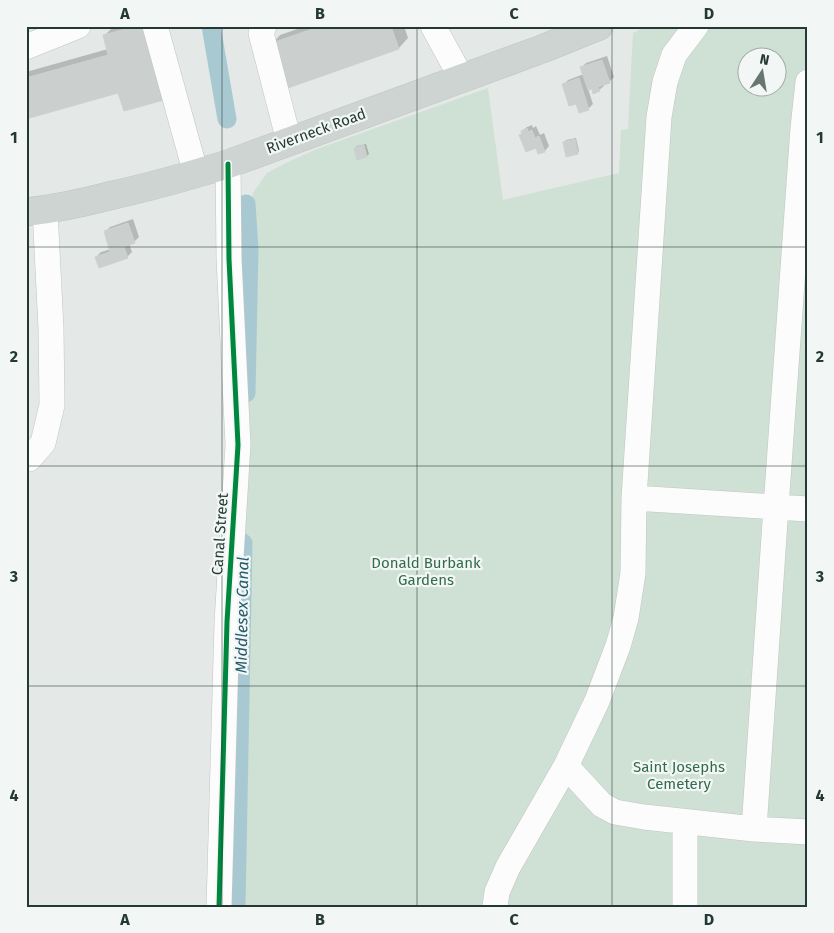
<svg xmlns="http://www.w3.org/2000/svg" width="834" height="933" font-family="'Fira Sans',sans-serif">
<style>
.green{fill:#cfe0d5;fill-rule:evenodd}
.shadow{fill:#0003}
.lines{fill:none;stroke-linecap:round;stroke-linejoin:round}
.canal{stroke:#a9c9d2;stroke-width:19}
.building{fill:#cbd0ce;stroke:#cdd1cf}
.minor-casing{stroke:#c1c5c3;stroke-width:26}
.major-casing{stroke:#bdc4c2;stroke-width:29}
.minor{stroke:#fbfcfb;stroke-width:25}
.major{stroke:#ced4d2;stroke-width:28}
.cycleway-casing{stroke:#f2f7f5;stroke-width:8}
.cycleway{stroke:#00873e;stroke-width:5}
.grid{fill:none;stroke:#243935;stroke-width:1;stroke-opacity:0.55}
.labels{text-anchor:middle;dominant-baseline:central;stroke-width:4.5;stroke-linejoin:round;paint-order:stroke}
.street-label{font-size:15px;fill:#243935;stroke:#f2f7f5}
.park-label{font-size:15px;fill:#336b4d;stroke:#f2f7f5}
.water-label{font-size:16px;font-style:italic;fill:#265c6d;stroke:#f2f7f5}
.neatline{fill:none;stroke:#243935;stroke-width:2}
.grid-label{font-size:16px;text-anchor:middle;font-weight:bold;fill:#243935}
</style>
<rect width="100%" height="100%" fill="#e4e8e6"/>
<path class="green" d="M647,26H808V907H229L239,543L242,249L253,193L267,173L288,162L317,149L488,88L503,200L619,173L621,130L628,129L633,33ZM746,58H776V88H746Z"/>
<path class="shadow" d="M114,26H155L119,91L26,117V72L108,49L104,36Z
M306,26H404L408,38L399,48L271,45L280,35Z
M607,56L614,77L609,82L603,84L604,86L599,90L592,87L588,89L593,104L588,109L577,103L563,85L568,80L584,74L582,67L586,63Z
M532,125L533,128L536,126L540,135L544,133L549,146L545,151L539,153L536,146L521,135L523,133L522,131L527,127Z
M576,138L579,151L578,153L564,142L566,140Z
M366,144L369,154L367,156L355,148L357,146Z
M133,219L139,237L134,242L129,244L132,252L127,257H96L101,252L111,249L105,232L110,227Z"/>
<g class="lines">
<path class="canal" d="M211,26L227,119
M246,393L249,249L246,204
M236,907L243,543"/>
</g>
<path class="building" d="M136,26H143L164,100L124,111L118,93L26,119V78L108,55L103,35Z
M321,26H391L399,49L285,89L269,44Z
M602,60L610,83L598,87L600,91L593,94L592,89L588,90L580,67Z
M579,78L589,110L579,113L576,104L569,106L562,84Z
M527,128L528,132L532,130L535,138L539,136L545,152L538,154L536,148L526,152L519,135L522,134L521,131Z
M575,139L578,154L566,157L563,142Z
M364,145L367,157L357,160L354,148Z
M128,223L135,243L124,247L128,258L99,268L95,257L110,252L104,231Z"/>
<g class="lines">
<defs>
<path id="minor" d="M155,26L196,174
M264,26L261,33L289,141
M433,26L462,79
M696,26L674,55L665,82L659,117L634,498L776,507L754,829L808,832
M26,47L78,26
M808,82L803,128L776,507L808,509
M26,459H29L43,443L52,405L51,329L45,210
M566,766L597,701L618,646L626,618L633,573L634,498
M685,822V907
M219,907L227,622L238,445L229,259L228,164
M495,907L497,892L508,867L566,766L602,805L615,812L644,817L754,829"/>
<path id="major" d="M26,212C54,209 82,203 109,196C150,187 189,176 228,164L542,49L599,26"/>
</defs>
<use href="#minor" class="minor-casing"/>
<use href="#major" class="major-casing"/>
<use href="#minor" class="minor"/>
<use href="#major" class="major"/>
<defs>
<path id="cycleway" d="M219,907L227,622L238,445L229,259L228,164"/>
</defs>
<use href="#cycleway" class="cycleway-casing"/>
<use href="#cycleway" class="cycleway"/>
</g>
<path class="grid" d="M222,26V907M417,26V907M612,26V907M26,247H808M26,466H808M26,686H808"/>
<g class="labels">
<g class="street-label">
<text transform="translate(316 131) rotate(-20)">Riverneck Road</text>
<text transform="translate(220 534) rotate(-86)">Canal Street</text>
</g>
<g class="park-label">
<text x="426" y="563">Donald Burbank<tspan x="426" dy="17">Gardens</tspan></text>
<text x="679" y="767">Saint Josephs<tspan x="679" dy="17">Cemetery</tspan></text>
</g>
<g class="water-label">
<text transform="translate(242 615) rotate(-89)">Middlesex Canal</text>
</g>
</g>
<rect width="834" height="933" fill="none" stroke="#f2f7f5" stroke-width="55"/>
<g transform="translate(762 72) rotate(12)"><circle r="24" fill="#f2f7f5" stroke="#a0aba8"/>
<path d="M0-4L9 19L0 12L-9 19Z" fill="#677673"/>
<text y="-8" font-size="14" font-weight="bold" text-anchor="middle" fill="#243935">N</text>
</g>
<rect x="28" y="28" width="778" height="878" class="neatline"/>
<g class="grid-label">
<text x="125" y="19">A</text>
<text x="320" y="19">B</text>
<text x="514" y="19">C</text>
<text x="709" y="19">D</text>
<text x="14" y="143">1</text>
<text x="820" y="143">1</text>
<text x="14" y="362">2</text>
<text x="820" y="362">2</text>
<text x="14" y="582">3</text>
<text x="820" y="582">3</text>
<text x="14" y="801">4</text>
<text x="820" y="801">4</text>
<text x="125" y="925">A</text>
<text x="320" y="925">B</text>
<text x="514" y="925">C</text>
<text x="709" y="925">D</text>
</g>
</svg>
